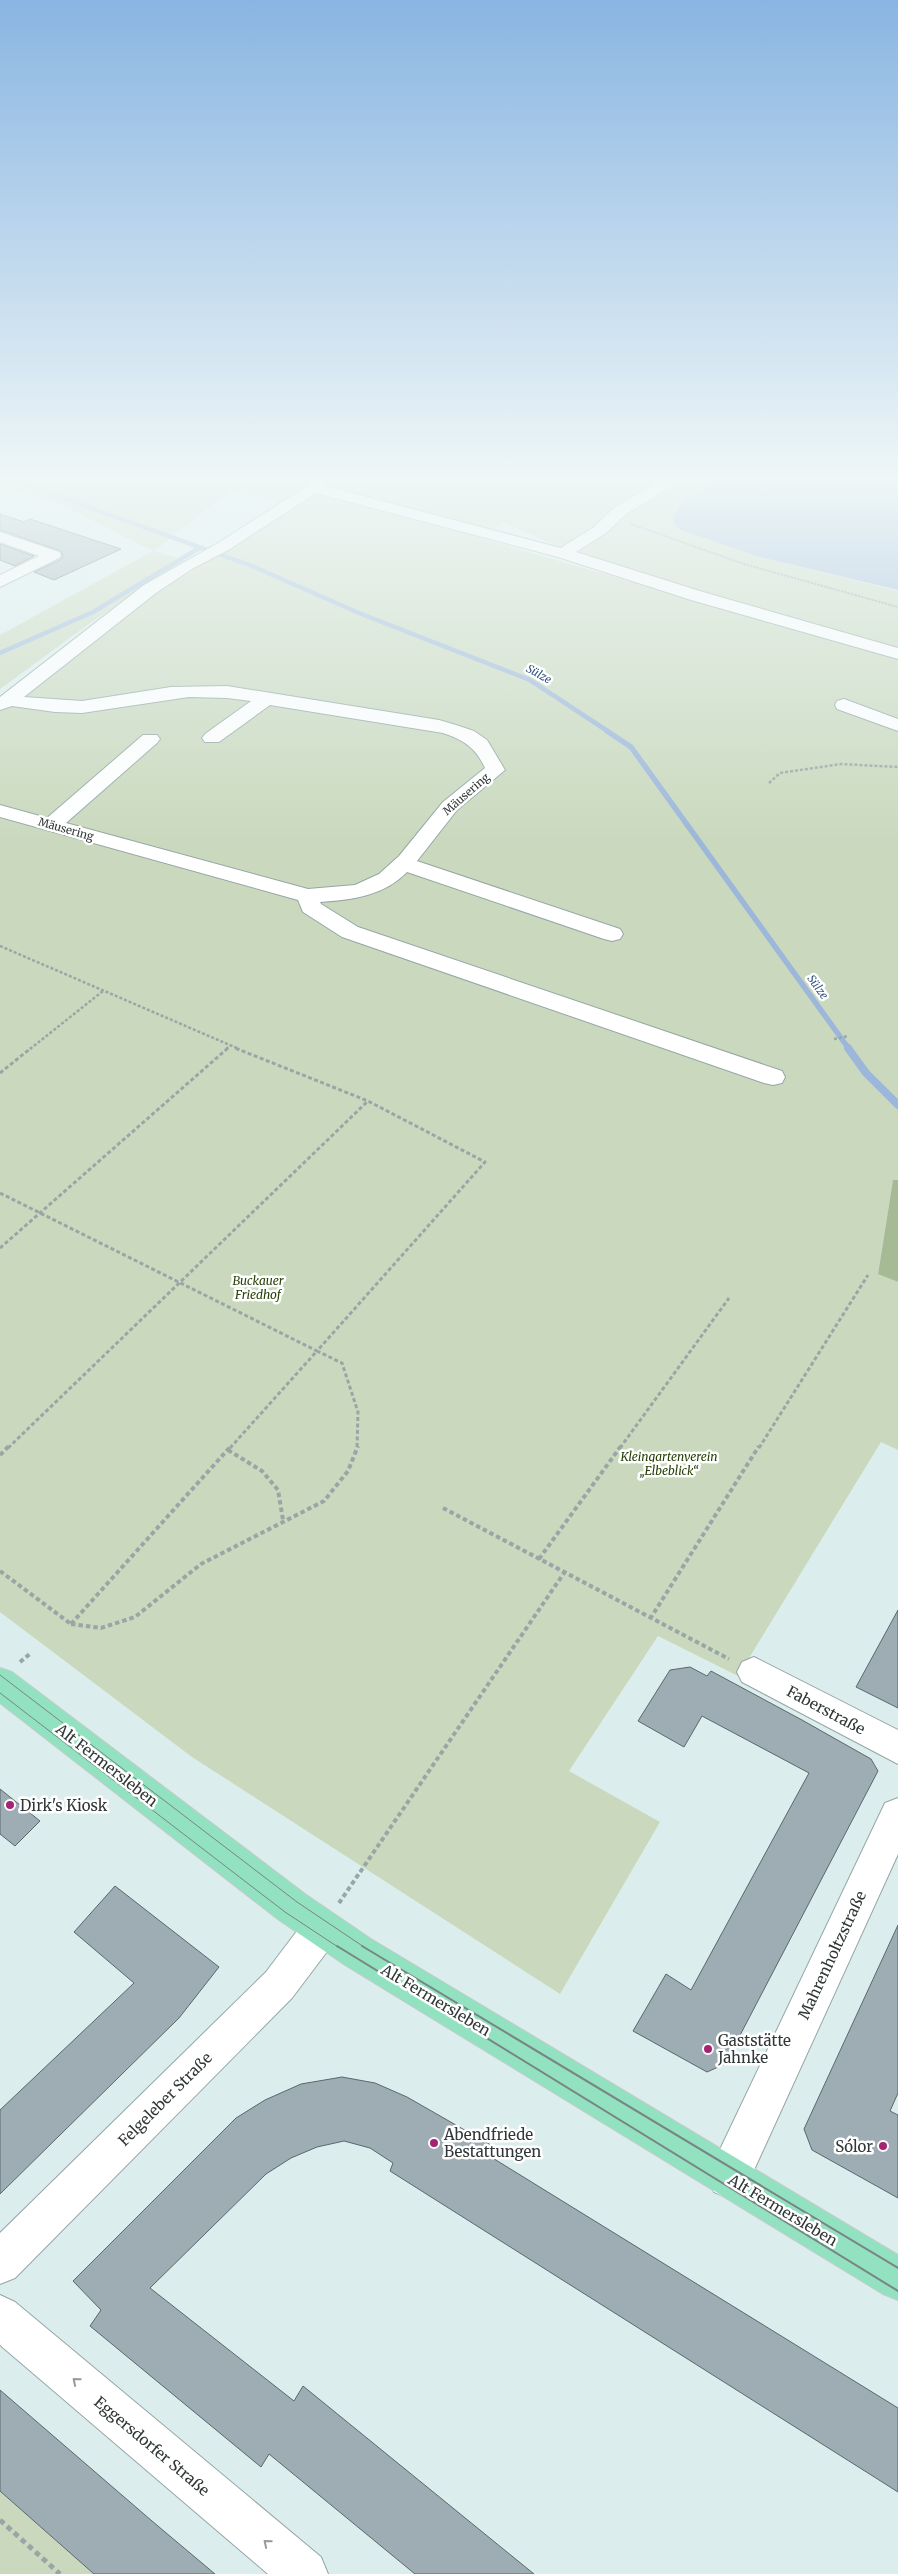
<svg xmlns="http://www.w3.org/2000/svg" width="898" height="2574" font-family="Merriweather,serif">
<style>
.green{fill:#cad9be}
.forest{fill:#a6bb95}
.water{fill:#9cb7d9}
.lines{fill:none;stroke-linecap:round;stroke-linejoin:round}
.stream-far2{stroke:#9cb7d9;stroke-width:4.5}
.stream-far1{stroke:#9cb7d9;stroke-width:5.5}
.stream{stroke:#9cb7d9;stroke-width:8}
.building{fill:#9dadb3;stroke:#5a686e}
.minor-casing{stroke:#95a6a5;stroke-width:2}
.major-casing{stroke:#c9cbcb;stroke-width:2}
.path-far4{stroke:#98a7a6;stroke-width:2;stroke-dasharray:2.5 1;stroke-linecap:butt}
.path-far3{stroke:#98a7a6;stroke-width:2.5;stroke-dasharray:3 2;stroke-linecap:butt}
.path-far2{stroke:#98a7a6;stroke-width:3;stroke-dasharray:4 2.5;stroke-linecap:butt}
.path-far1{stroke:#98a7a6;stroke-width:4;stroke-dasharray:4.5 3;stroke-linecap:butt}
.path{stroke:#98a7a6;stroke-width:5;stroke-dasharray:5.5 4;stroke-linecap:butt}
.minor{fill:#fff;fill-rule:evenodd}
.major{fill:#92e1c0;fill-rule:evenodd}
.tram-far1{stroke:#798584;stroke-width:1}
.tram{stroke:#798584;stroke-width:2}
.oneway{stroke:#989b9a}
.poi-dot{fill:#a42373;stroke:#fff;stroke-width:2}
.labels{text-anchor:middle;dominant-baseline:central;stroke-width:5;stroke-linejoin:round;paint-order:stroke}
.far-water-label{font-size:11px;font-style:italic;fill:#2d5280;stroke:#fff}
.far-street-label{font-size:11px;fill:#303736;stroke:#fff}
.park-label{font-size:12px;font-style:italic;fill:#263f04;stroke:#fff}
.near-street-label{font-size:15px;fill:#303736;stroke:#fff}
.near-poi-label{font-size:15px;fill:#303736;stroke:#fff;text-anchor:start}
</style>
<rect width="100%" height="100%" fill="#dbeeed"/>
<path class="green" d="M0,479H317L309,486L280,503L231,490L154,551L185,560L93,621L0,689V635L153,551L59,504L0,486Z
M330,479H668L630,501L562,548L502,522L484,539L898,659V1180L893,1181L878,1273L898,1282V1450L881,1442L738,1676L658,1636L569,1771L660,1822L560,1994L192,1757L0,1612V708L136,606L294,507Z
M681,479H716L679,507L760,557L898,591V650L568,552L634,506Z
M0,2491L94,2574H0Z"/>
<path class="forest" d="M893,1180H898V1282L878,1274Z"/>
<path class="water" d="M716,479H898V590L760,557L681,530L675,525L673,519L679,507Z"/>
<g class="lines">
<path class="stream-far2" d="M10,479L252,566L359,613L530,680L609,732
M0,653L93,612L201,547"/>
<path class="stream-far1" d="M607,731L631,747L849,1049"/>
<path class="stream" d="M848,1048L866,1073L898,1105"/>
</g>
<path class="building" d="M0,514L24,522L30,519L121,549L54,580L34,572L60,560L63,556L61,551L0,530Z
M0,544L34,556L15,566L0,560Z
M898,1610V1708L856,1687Z
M690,1667L707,1676L711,1671L802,1720L871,1759L878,1771L725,2064L707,2072L633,2031L666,1974L691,1990L809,1773L702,1716L684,1747L638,1721L670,1670Z
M0,1789L40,1821L15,1846L0,1834Z
M115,1886L219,1967L179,2018L0,2194V2110L134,1983L74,1932Z
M898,1925V2093L890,2111L898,2115V2198L812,2150L804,2129Z
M342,2077L375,2083L407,2097L496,2148L491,2157L898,2408V2492L390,2171L393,2163L370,2148L344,2141L317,2147L291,2158L266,2174L150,2288L294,2401L303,2386L534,2574H415L269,2454L261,2467L90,2326L101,2310L73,2281L236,2118L265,2100L301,2084Z
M0,2390L152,2521L215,2574H94L0,2491Z"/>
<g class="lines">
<defs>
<path id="minor" d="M314,479H329L324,486L561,548L594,527L614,508L664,479H681L679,482L626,514L606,533L576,552L703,592L898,648V659L691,600L558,557L316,493L230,549L192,569L156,593L24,697L82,701L171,687L227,686L439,720L456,725L474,731L487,740L505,770L457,810L417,861L620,929L623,934L620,939L612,941L604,939L407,872C384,896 351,900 320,902L321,904L358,927L782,1071L785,1077L782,1083L773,1085L764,1083L342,937L303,912L298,900L0,817V805L47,818L143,735H157L160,739L157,743L66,823L308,889L355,885L379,874L399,856L443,802L485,768C476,748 464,740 443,733L270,705L219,742H205L202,738L205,734L251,701L227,698L189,697L82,713L55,712L12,706L0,710V697L144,585L218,543L309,485Z
M0,532L59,552L61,555L59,558L0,587V575L39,556L0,542Z
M844,699L898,719V731L837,709L835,705L837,701Z
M754,1657L898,1730V1764L742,1682L737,1672L742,1662Z
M898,1798V1854L744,2192L729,2198L714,2192L708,2177L714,2162L885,1803Z
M322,1910L335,1915L341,1928L335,1941L292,1998L15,2278L0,2284V2233L266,1972L309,1915Z
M0,2295L15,2302L321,2557L328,2574H268L0,2345Z"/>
<path id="major" d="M0,1668L12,1672L305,1894L371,1939L898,2255V2300L883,2294L345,1965L279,1920L0,1703Z"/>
</defs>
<use href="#minor" class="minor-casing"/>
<use href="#major" class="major-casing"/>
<path class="path-far4" d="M631,524L744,564L898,607"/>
<path class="path-far3" d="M769,783L780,773L841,764L898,767
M0,946L239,1049
M834,1039L848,1036
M30,1049L103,991
M226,1049L230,1046"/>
<path class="path-far2" d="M0,1073L31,1048
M0,1193L317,1351L485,1162L368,1101L235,1048
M0,1248L228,1048
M8,1448L368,1101
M230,1448L317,1351L342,1363L358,1412L357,1448
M620,1448L729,1298
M759,1448L868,1275"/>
<path class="path-far1" d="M228,1450L262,1471L278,1490L283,1520
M0,1455L9,1446
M443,1508L729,1659
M539,1559L621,1446
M0,1571L71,1624
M650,1619L759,1446
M71,1624L101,1628L135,1617L201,1564L324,1501L348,1471L358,1446
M71,1624L231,1446
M20,1662L31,1653
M339,1903L564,1573"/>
<path class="path" d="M0,2520L60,2574"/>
<use href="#minor" class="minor"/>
<use href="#major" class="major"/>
<path class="tram-far1" d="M0,1675L297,1902L364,1947
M0,1693L285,1912L338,1947"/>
<path class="tram" d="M337,1946L898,2291
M362,1946L898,2268"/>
</g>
<defs><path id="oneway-chevron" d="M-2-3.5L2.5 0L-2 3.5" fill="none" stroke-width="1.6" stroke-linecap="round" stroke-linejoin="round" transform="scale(1.25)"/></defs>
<g class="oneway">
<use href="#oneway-chevron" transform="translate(76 2381) rotate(-140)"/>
<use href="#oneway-chevron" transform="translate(267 2543) rotate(-140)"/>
</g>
<linearGradient id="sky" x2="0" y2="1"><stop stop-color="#89b5e2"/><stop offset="0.57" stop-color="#eff7f7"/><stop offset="1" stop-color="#eff7f7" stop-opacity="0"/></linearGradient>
<rect width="898" height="839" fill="url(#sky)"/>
<g class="poi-dot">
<circle cx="10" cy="1805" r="5"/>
<circle cx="708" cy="2049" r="5"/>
<circle cx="434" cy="2143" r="5"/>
<circle cx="883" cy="2146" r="5"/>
</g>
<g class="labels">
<g class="far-water-label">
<text transform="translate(539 674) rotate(29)">Sülze</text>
<text transform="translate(818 987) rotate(54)">Sülze</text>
</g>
<g class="far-street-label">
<text transform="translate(466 794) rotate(-41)">Mäusering</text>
<text transform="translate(66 829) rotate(16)">Mäusering</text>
</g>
<g class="park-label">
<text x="258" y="1280">Buckauer<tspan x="258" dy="14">Friedhof</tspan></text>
<text x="669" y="1456">Kleingartenverein<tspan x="669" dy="14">„Elbeblick“</tspan></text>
</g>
<g class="near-street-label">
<text transform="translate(826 1710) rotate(28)">Faberstraße</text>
<text transform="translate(107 1765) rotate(38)">Alt Fermersleben</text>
<text transform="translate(832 1955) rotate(-65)">Mahrenholtzstraße</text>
<text transform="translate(436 2000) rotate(31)">Alt Fermersleben</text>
<text transform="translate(165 2099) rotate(-45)">Felgeleber Straße</text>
<text transform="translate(783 2210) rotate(31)">Alt Fermersleben</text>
<text transform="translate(152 2446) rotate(40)">Eggersdorfer Straße</text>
</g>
<g class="near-poi-label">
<text x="20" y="1805">Dirk's Kiosk</text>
<text x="718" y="2040">Gaststätte<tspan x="718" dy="17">Jahnke</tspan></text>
<text x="444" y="2134">Abendfriede<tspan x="444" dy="17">Bestattungen</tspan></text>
<text x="873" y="2146" text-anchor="end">Sólor</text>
</g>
</g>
</svg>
